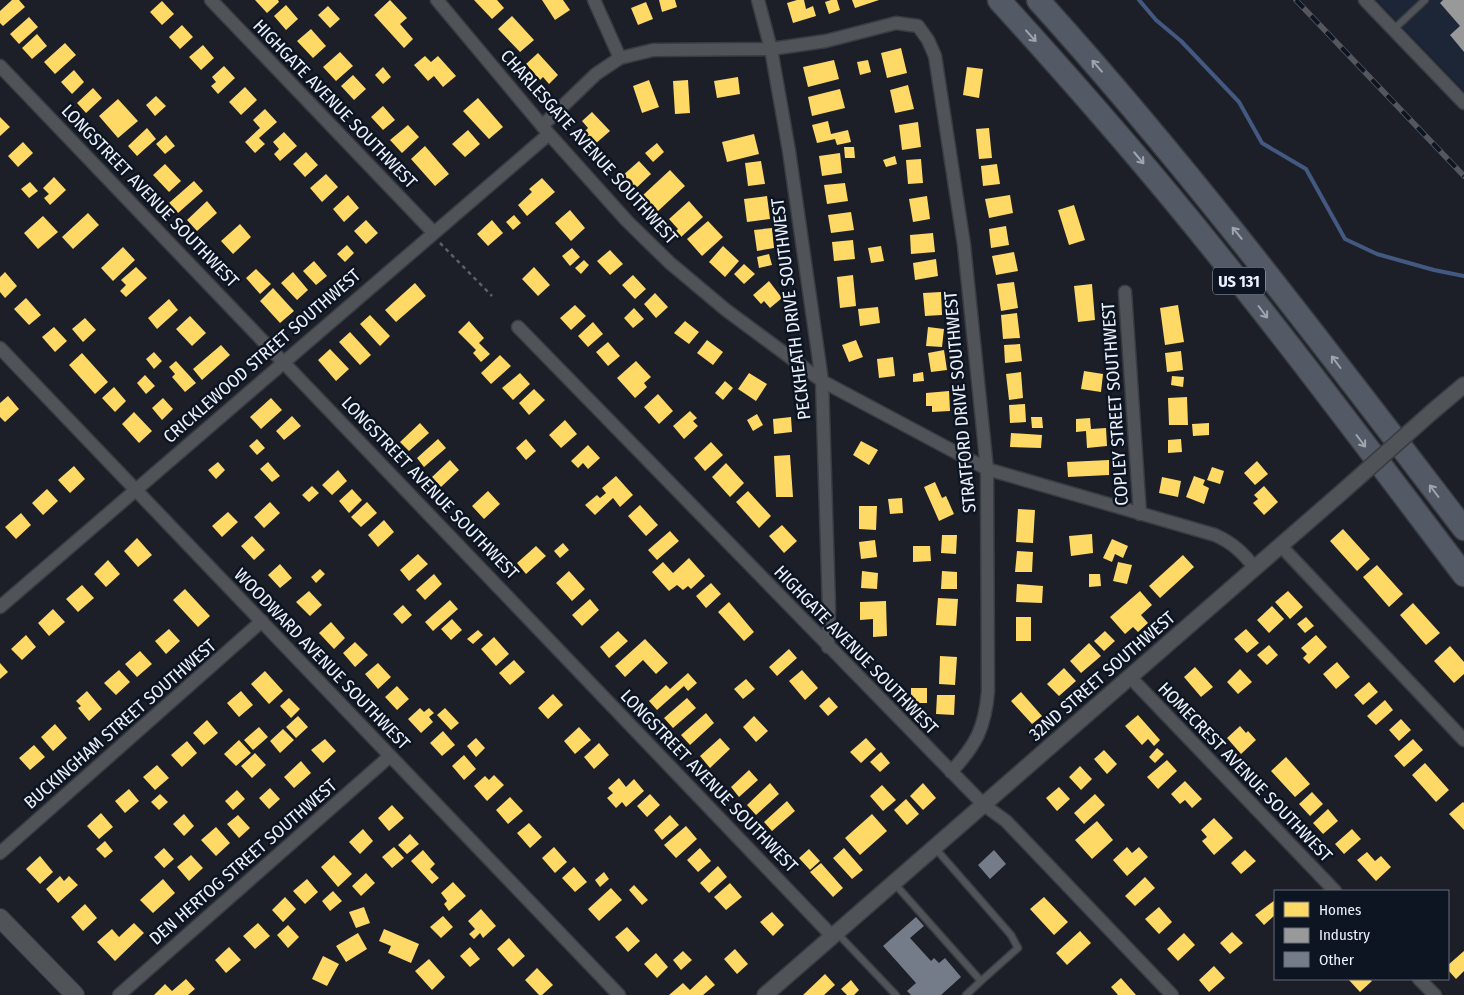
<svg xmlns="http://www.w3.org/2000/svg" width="1464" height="995" font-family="'Fira Sans Condensed',sans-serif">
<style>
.built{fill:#1d2637}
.homes{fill:#ffd966}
.industry{fill:#999}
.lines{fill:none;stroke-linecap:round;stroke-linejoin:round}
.stream{stroke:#435981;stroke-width:4}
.building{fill:#757c89}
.service-casing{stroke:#393c42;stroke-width:9}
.minor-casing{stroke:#393c42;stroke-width:15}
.tertiary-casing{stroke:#393c42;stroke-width:18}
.secondary-casing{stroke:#393c42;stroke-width:20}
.motorway-casing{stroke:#393c42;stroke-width:25}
.path{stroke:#5c5f64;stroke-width:2.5;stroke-dasharray:4 4;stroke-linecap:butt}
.service{stroke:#505358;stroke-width:6}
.minor{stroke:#505358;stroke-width:12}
.tertiary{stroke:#505358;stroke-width:15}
.secondary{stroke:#505358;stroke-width:18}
.motorway{stroke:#535a65;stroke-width:22}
.rail-casing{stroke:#55575e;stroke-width:5.5}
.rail{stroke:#0e1522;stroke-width:4;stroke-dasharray:11;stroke-linecap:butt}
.tertiary-bridge-casing{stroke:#393c42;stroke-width:18;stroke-linecap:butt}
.tertiary-bridge{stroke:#505358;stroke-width:15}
.oneway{stroke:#a0a6b0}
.labels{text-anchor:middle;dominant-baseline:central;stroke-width:5;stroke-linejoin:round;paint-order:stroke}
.shield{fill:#0e1522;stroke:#a9b0ba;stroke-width:1}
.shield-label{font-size:16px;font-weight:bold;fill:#ecf2fb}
.street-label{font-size:18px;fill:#ecf2fb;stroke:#0e1522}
</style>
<rect width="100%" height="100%" fill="#1c1f27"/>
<path class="built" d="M1377,0H1464V91Z"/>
<path class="homes" d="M12,0H19L25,7L3,26L0,23V11Z
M255,0H278L279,2L267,13Z
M390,0L407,18L400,24L413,39L404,48L374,15Z
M474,0H497L504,8L492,19Z
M542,0H563L570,10L555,20Z
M659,0H675L677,7L662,12Z
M797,0H804L806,9L813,6L816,16L793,23L787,3Z
M831,0H837L840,10L829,14L825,2Z
M852,0H879L855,8Z
M162,1L174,14L162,25L150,12Z
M646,2L653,19L638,25L631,8Z
M286,5L298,19L286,30L274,16Z
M328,6L340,19L330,28L318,15Z
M512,16L534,40L520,52L498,29Z
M29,17L38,27L19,44L10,34Z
M182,25L193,37L180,49L169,37Z
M311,29L326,46L313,58L297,41Z
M37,34L47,46L32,59L22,48Z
M65,43L76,55L55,74L44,62Z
M203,45L214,58L201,70L189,57Z
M901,48L907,73L887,78L881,53Z
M340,52L353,66L336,81L323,67Z
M538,53L558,75L549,84L543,77L540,80L526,64Z
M425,56L431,62L438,56L456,76L443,87L434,76L428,81L414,65Z
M834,60L839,79L808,87L803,67Z
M868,60L871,72L860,75L857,62Z
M224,66L235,78L218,94L211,86L216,82L212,77Z
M383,67L391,77L383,84L375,75Z
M967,67L983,69L979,98L963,95Z
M74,70L84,82L72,94L61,82Z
M353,75L366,89L354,100L341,86Z
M738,77L740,94L717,98L714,81Z
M649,80L659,107L642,113L633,86Z
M688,80L690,113L675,114L673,81Z
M908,85L914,109L895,113L890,90Z
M245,87L257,100L241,115L229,102Z
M93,88L102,98L86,113L77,103Z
M840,89L845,108L812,116L808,97Z
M156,96L166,106L155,116L146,105Z
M478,98L503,127L489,139L463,111Z
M118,99L138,121L118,138L99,116Z
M383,106L395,120L383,130L371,117Z
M265,109L277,122L259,138L265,144L255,153L245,142L260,128L253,120Z
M592,112L610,131L594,145L583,133L588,128L582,121Z
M0,117L10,127L0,136Z
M828,121L831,134L848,130L851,142L837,145L835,139L817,143L812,125Z
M918,122L921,147L902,150L899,125Z
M408,125L419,137L402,153L390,140Z
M147,128L156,139L137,156L128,146Z
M989,128L992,158L979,159L976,129Z
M468,130L480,144L465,157L452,144Z
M284,132L297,146L280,161L274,154L279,149L273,142Z
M754,134L759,154L727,162L722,142Z
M166,135L175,146L165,154L156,144Z
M23,142L33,153L18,167L8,156Z
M657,143L664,152L653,162L645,153Z
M425,146L449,174L435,186L411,159Z
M844,147H854L855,158H845Z
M306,152L318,165L305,177L293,164Z
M840,153L842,173L822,176L819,156Z
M895,156L897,164L886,167L883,160Z
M921,159L923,183L908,184L906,160Z
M639,161L651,174L633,191L621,177Z
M761,161L765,184L748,186L745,163Z
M165,164L181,181L169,192L153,175Z
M997,164L1000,184L983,186L981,166Z
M670,170L685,186L657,212L642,196Z
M326,174L338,187L322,202L310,188Z
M54,177L66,190L50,205L44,198L49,194L43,188Z
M542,178L555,192L527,216L518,205L532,192L529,189Z
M194,181L203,191L178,213L169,203Z
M30,182L38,191L29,198L21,189Z
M845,183L848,201L827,204L824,185Z
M348,195L359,208L344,222L333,209Z
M1010,195L1013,213L989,218L985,199Z
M767,196L770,219L747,222L744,199Z
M927,196L930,219L913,222L909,199Z
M207,201L217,213L197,231L187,220Z
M689,201L703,217L681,237L676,231L678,229L669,219Z
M1074,205L1085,240L1069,245L1058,210Z
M570,210L585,228L571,241L555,223Z
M851,212L854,230L831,233L828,215Z
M88,213L99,225L73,249L62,237Z
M514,215L521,223L513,230L506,222Z
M43,216L58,232L38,249L24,233Z
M366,220L378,233L366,244L354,231Z
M492,220L503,233L488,246L477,234Z
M708,221L723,237L702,256L687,239Z
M240,224L251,237L233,254L221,241Z
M1006,226L1009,245L991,248L989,229Z
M772,228L774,248L757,251L754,230Z
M933,233L935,252L911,254L910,235Z
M853,240L855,259L834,261L832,242Z
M347,245L354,253L345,262L337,254Z
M723,246L739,261L725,277L709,262Z
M881,246L884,261L871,263L868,248Z
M123,247L135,260L113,281L101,268Z
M572,248L580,257L570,266L562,256Z
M610,250L623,264L610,275L597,261Z
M1014,252L1018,271L996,275L992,256Z
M769,254L772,265L759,268L757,257Z
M936,259L938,276L915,280L913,263Z
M584,260L589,265L581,274L575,268Z
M314,261L327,276L316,285L303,271Z
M744,264L755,274L744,284L734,274Z
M136,267L147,278L126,297L120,291L126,285L121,280Z
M534,267L550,285L538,296L522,279Z
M256,269L271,284L260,294L246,278Z
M5,272L17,286L5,298L0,292V277Z
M293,272L308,290L297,300L281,283Z
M633,275L646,289L635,299L622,285Z
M853,275L856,306L840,308L837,277Z
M769,281L782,298L770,308L764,301L761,304L753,295Z
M1014,282L1018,308L1001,311L997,284Z
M415,283L426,296L396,322L385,310Z
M1092,284L1095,320L1078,322L1074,286Z
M273,288L294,311L280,323L260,301Z
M941,292L942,315L925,316L923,293Z
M655,293L668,307L656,318L644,304Z
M26,298L41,315L29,325L14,309Z
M169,299L178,310L157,329L148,318Z
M575,305L586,316L571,330L560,318Z
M1178,305L1184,342L1165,345L1160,308Z
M878,307L880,323L860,326L858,309Z
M634,308L644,319L633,328L624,318Z
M1017,313L1020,338L1003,339L1001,315Z
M370,315L390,336L380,346L360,324Z
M190,316L206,333L192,346L176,329Z
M85,318L96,330L83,342L72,329Z
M469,321L484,338L479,343L490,354L481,362L473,353L476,350L458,332Z
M685,321L699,332L689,344L674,333Z
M593,322L603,334L588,347L578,336Z
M54,327L67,341L55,352L42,337Z
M928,327L944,329L942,347L926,346Z
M350,332L371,355L360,365L339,342Z
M707,340L723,352L713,365L697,353Z
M856,340L863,357L849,362L842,345Z
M608,342L620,356L608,366L596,352Z
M1020,344L1022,361L1005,363L1004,345Z
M221,345L230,355L202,380L193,369Z
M330,349L349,369L336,381L318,360Z
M944,350L947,370L931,372L928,353Z
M1181,351L1183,370L1167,372L1165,353Z
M154,352L162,361L154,369L146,359Z
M82,353L108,382L95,394L69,365Z
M500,355L511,366L491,384L481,373Z
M893,357L895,376L879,378L877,359Z
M176,361L196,383L185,392L172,377L175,374L169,367Z
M636,361L651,377L644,383L647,387L635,398L617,378Z
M1084,371L1103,374L1101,392L1081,389Z
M923,372L924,381L913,382V374Z
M1021,372L1023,398L1009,400L1006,374Z
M520,373L530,384L513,400L502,388Z
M749,373L767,384L756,401L738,389Z
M145,375L155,386L146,394L137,383Z
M1172,376L1184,377L1183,387L1171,385Z
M725,381L733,388L723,400L715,393Z
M114,387L126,401L115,412L102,398Z
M534,389L545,400L529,415L519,403Z
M949,391L950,411L932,412V406H926V393Z
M658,394L673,411L659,424L644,407Z
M8,396L19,409L5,422L0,417V403Z
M1187,397L1188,425H1169L1168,398Z
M163,398L173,409L162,420L152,408Z
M271,398L282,410L261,429L250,417Z
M1025,404L1026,422L1010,423L1009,405Z
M690,411L697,418L693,421L698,426L684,439L673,426Z
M134,412L152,431L139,443L122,424Z
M757,414L763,425L753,431L747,420Z
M292,416L301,426L284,440L276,431Z
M791,417L792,432L774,434L773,419Z
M1031,417H1042L1043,428H1032Z
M1090,418L1091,429L1106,428L1107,446L1087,448L1086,431L1076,432V419Z
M565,420L577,434L561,448L549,435Z
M420,423L429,433L409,451L400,442Z
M1209,423V435L1193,436L1192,424Z
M1011,433L1042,435L1041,448L1010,447Z
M257,439L265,448L257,455L249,446Z
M438,439L446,448L424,467L417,458Z
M526,439L536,451L526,460L516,448Z
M1181,439L1182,452L1168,453V440Z
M861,441L878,450L869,465L853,455Z
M711,442L723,455L705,471L694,458Z
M588,445L600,458L588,469L583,463L578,468L571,461Z
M790,455L793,497H776L774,456Z
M450,460L459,470L441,487L432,477Z
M1109,460V475L1068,477L1067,462Z
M1257,461L1268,474L1255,485L1244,473Z
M218,462L225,470L216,479L208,470Z
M268,462L280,476L272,482L260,469Z
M726,463L744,483L730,497L712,477Z
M74,466L85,479L70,493L58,480Z
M1212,467L1224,471L1220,484L1207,480Z
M338,470L347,481L332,495L322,485Z
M616,476L633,495L620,507L613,498L595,515L585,505L597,495L600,498L606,493L602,488Z
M1194,476L1205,480L1203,485L1209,488L1204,504L1186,497Z
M1162,477L1181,481L1178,497L1159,493Z
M935,482L942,498L946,496L954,514L939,521L924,487Z
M312,486L319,493L309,502L302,495Z
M1264,486L1278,502L1264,515L1253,503L1258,499L1254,495Z
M47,489L58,501L43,515L32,503Z
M352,489L362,500L349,513L339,501Z
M488,491L500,504L484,519L472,506Z
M748,491L771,516L759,528L736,502Z
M902,498L903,513L890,514L888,499Z
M270,502L280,513L264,528L254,517Z
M367,502L377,513L361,527L351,517Z
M640,505L658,525L646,536L628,516Z
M859,506H877L876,530L859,529Z
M1018,509L1035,510L1033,543L1016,542Z
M228,512L238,522L222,537L212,526Z
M21,513L31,525L16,539L5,527Z
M384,520L394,532L378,547L368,535Z
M782,525L797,541L784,553L769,536Z
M1343,529L1370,559L1357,571L1330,541Z
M670,531L679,541L657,560L648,550Z
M1092,534L1093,553L1071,556L1069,536Z
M942,535H957L956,554L941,553Z
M252,536L265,550L254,560L241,546Z
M137,538L152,555L138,567L124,551Z
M1112,539L1128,546L1123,558L1115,554L1112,562L1103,558Z
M875,540L877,557L861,559L859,542Z
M563,543L569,550L560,558L554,551Z
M536,546L546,556L526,574L517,563Z
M913,546H930L931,561L913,562Z
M1017,551L1033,552L1032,572H1015Z
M418,554L428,564L409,581L400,570Z
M1183,555L1194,567L1160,598L1149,586Z
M689,558L705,576L691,589L688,586L683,590L677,585L669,591L652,572L663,562L673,573Z
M108,560L120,574L106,587L94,574Z
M1118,562L1132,565L1127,584L1113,581Z
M280,564L292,578L280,588L268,575Z
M1377,565L1403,594L1389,607L1363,577Z
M320,569L325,574L316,583L311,577Z
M569,571L585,589L572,601L556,583Z
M862,571L878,573L877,589L861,588Z
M942,571L957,572V589H941Z
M434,574L442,584L425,600L416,590Z
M1089,574H1100L1101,586L1089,587Z
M711,583L721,594L706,608L696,596Z
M1017,584L1043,586L1042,603L1016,602Z
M82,585L94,598L78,612L66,599Z
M185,589L210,616L198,627L173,600Z
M309,591L322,605L310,616L296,602Z
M1140,591L1152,605L1141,615L1148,623L1138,632L1133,627L1125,634L1110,617Z
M1288,591L1303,607L1290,619L1275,602Z
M938,598L958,599L956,626L936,625Z
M590,599L599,610L582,626L572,615Z
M450,600L458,609L433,631L425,622Z
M886,601L887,636L873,637V619L860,620V602Z
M729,602L754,632L744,641L718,612Z
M1413,603L1440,633L1426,645L1400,615Z
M403,605L412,615L402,624L393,614Z
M1272,606L1284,619L1269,633L1257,620Z
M53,609L65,622L49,636L38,623Z
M1016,617H1031V641H1016Z
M1306,617L1314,626L1305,633L1297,624Z
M452,619L462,630L451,640L441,629Z
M331,622L345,638L334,649L319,633Z
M169,629L180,641L166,654L155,641Z
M1246,629L1259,643L1247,653L1234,639Z
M478,630L483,635L473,644L467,639Z
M618,631L628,641L609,658L600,647Z
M1105,631L1115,641L1104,651L1094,641Z
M26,635L36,647L22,660L11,649Z
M1316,635L1327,647L1309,664L1303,658L1307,654L1301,648Z
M494,637L509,654L496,666L481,649Z
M645,639L668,663L656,674L643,660L625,677L615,666Z
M355,642L368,655L355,667L343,653Z
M1089,643L1101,656L1081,673L1070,661Z
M1269,645L1278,655L1267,665L1257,655Z
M1450,646L1464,662V674L1454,683L1434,661Z
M789,649L797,658L777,676L769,667Z
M140,651L152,664L137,677L125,664Z
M940,656L957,657L955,685L939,684Z
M514,660L525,672L510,685L499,673Z
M1337,662L1350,677L1336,689L1323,674Z
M0,663L8,672L0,679Z
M378,663L391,677L378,689L365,674Z
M1195,667L1213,687L1201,697L1184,677Z
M1064,668L1076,681L1059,696L1047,684Z
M1240,669L1252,682L1238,694L1227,682Z
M119,670L130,682L116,695L104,683Z
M802,670L818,688L805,700L789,681Z
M265,671L283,691L269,704L251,684Z
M688,673L697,683L688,691L684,686L657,710L649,701L666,685L670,689Z
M746,679L755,689L743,699L734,689Z
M1369,682L1378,692L1363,705L1354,695Z
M397,686L409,699L397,710L385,697Z
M911,688H927V703H911Z
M87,691L102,709L89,721L78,708L81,706L76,701Z
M241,691L253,705L239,717L227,703Z
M1021,692L1042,716L1032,724L1011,701Z
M553,694L563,705L548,719L538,708Z
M937,695H955L954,715L936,714Z
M829,697L838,707L828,716L819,706Z
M289,698L300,709L291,718L280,706Z
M687,698L696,708L673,728L664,718Z
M1385,700L1393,710L1376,725L1367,716Z
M420,708L424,712L429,708L434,713L429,717L433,722L421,733L408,719Z
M445,708L459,723L451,730L437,715Z
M706,713L714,723L690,745L681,735Z
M1138,715L1160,740L1154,746L1148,739L1142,745L1125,726Z
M298,716L308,727L296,738L286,727Z
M754,716L768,731L756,742L743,727Z
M1401,719L1411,730L1399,741L1389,730Z
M207,720L218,733L204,745L193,733Z
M55,724L67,738L53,751L41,737Z
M1240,726L1246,733L1248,731L1256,740L1241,754L1227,738Z
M259,727L268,737L253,750L244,740Z
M579,727L591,740L575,754L564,741Z
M283,729L294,740L280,753L270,741Z
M443,731L455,745L442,756L430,743Z
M476,738L485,748L476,757L467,746Z
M720,738L730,749L710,768L700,756Z
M866,738L876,749L861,763L850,752Z
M325,739L336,751L323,763L311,750Z
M1413,739L1423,750L1404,767L1394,756Z
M239,740L251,753L236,766L224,754Z
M187,741L197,753L182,767L171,755Z
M599,743L609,755L594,769L584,757Z
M34,745L45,757L30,770L19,758Z
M1157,748L1164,754L1155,763L1149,757Z
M1104,750L1117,764L1107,774L1094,759Z
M881,752L890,763L880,772L870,762Z
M255,753L266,765L252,778L241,766Z
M464,755L476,769L464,780L452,766Z
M1286,757L1310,784L1295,797L1271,771Z
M1167,760L1177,771L1158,789L1147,777Z
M301,761L311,773L294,788L284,777Z
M1425,763L1449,790L1436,802L1412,775Z
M157,765L169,778L155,790L143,777Z
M1080,766L1092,779L1081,790L1069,777Z
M749,770L758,780L739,797L731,787Z
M494,775L504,785L487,801L474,786L485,776L489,780Z
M619,778L626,787L634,779L644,791L626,807L622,802L616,808L607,798L613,793L608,788Z
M1185,781L1202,799L1192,808L1185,800L1180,804L1171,794Z
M770,783L779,794L756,815L747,805Z
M923,783L936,798L923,810L910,796Z
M882,785L896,800L883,811L870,796Z
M1059,787L1070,799L1057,811L1046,798Z
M270,788L280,799L269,809L259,798Z
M129,789L139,801L125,813L115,801Z
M237,790L245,799L233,810L225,801Z
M1312,792L1323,804L1310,816L1299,804Z
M160,794L168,802L159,810L151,802Z
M650,794L660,805L647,817L637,806Z
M1095,794L1105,805L1084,824L1074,813Z
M510,797L523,811L508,824L496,810Z
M906,799L919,814L907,825L894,810Z
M787,801L795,811L772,831L764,822Z
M1463,802L1464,803V830L1449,814Z
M392,805L404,818L389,831L378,818Z
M1328,809L1338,821L1323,834L1313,823Z
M101,813L113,827L99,839L87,826Z
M184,814L194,826L184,836L173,824Z
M872,814L887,831L860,855L845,838Z
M238,815L250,828L239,838L227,824Z
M670,815L679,825L662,840L654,830Z
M1214,818L1233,838L1214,855L1202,841L1207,837L1201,830Z
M1097,821L1113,840L1092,859L1075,840Z
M529,823L542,837L530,848L517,833Z
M686,826L697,839L676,858L664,845Z
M216,827L230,843L216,856L201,840Z
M363,829L373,841L360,854L349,842Z
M1352,829L1361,839L1344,854L1335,844Z
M410,834L419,844L407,854L398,845Z
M105,841L113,851L105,858L96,849Z
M394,847L404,858L392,868L382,857Z
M554,847L567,862L555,873L542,858Z
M1127,847L1132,853L1139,847L1148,857L1127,876L1113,860Z
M164,848L174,859L164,868L154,857Z
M700,848L711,861L698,872L687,860Z
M844,848L863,870L852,879L833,858Z
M809,849L820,861L810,870L799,858Z
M423,850L435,864L430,869L439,878L432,884L411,861Z
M1245,850L1256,861L1241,874L1231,863Z
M1367,852L1375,861L1381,856L1391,867L1376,881L1357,860Z
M191,855L203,868L189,881L177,867Z
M334,855L352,874L338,887L321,867Z
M40,856L53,872L40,884L26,869Z
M821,863L843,888L833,897L810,872Z
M718,866L727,877L709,893L700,883Z
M574,867L587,882L575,892L562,878Z
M604,872L609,879L600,887L595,880Z
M366,873L375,883L361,896L352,886Z
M60,876L64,881L69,876L78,885L58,903L46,889Z
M1145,877L1155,888L1135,906L1125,896Z
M163,879L175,893L153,913L140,900Z
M307,879L318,892L305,904L293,891Z
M453,882L466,896L449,911L444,904L447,901L441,893Z
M730,883L742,897L726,910L714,897Z
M634,885L648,900L642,905L629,890Z
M611,888L622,900L599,921L588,909Z
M333,891L342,901L330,911L322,901Z
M285,897L296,909L283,922L272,910Z
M1044,897L1068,922L1054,935L1030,909Z
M1275,900V915L1264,925L1255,915Z
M85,904L97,918L83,931L71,917Z
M364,907L370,923L356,928L349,912Z
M1159,907L1172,922L1159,934L1145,919Z
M481,909L496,926L483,938L480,933L474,939L469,934L475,929L468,921Z
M772,912L784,925L773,936L760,922Z
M443,916L453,927L441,938L430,927Z
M134,923L144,933L115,961L97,942L112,929L119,937Z
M258,923L270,936L255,949L243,936Z
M288,925L299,937L288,948L277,935Z
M627,927L640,941L628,952L615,937Z
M384,929L419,944L411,963L388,953L391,946L379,941Z
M1080,931L1091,943L1067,965L1056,953Z
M1232,932L1243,943L1230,954L1220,943Z
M358,933L367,949L346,962L336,946Z
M1184,933L1195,945L1178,961L1167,949Z
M509,938L525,956L513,967L497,949Z
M229,947L241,960L226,973L215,960Z
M470,947L480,959L470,967L460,956Z
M735,949L748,964L737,974L724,959Z
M683,951L692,960L681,970L673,960Z
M1464,951V971L1456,979L1448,970V965Z
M656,953L668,967L657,978L644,964Z
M323,956L339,964L327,986L312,979Z
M429,959L445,977L432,990L415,971Z
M1214,966L1225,978L1209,992L1199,980Z
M537,968L553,985L542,995H539L525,980Z
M825,974L835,985L824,995H803Z
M706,975L715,985L703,995H669L683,983L690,990Z
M1121,978L1136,995H1118L1111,987Z
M186,979L195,989L188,995H154L165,984L172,991Z
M1348,979H1370L1372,981L1360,992Z
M851,980L859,990L854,995H847L841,989Z"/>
<path class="industry" d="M1443,0H1464V52L1450,35L1460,26L1440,3Z"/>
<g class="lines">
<path class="stream" d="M1139,0L1156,20L1181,41L1239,102L1262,143L1306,169L1345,239L1377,254L1434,270L1464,276"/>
</g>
<path class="building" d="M994,850L1006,864L990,879L978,865Z
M916,917L924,926L910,938L931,961L934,958L939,963L945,958L961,977L941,995H911L907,991L916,983L883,946Z"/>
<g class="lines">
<defs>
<path id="service" d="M1393,30L1425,0
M935,848L1011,935L1018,948L981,981
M894,883L981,981L966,995
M837,933L896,995"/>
<path id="minor" d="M211,0L434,233
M437,0L549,134L627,221L670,263L726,310L822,381L987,469L1215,535C1233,543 1243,553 1255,568
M594,0L620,58
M758,0L771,49L789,151L822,381L829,608L828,647
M1365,0L1464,103
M0,66L833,937
M542,126L596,74L620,58L653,50L771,49L826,41L896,23L918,26L928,40L935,56L964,245L987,469L988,691C985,728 976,745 951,772
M1125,292L1140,514
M518,327L984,805L1006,821L1172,995
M0,348L619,995
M1280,545L1464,740
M0,607L549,134
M1130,677L1335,891
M0,853L262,621
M1419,979L1435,995
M119,995L390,756"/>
<path id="tertiary" d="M1433,411L1464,385
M765,995L1342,492"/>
<path id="secondary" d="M0,918L75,995"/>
<path id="motorway" d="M999,0C1059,66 1118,133 1175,202C1275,323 1369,450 1464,575
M1038,0C1190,168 1326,349 1464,529"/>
</defs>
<use href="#service" class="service-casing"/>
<use href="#minor" class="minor-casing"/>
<use href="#tertiary" class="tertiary-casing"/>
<use href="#secondary" class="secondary-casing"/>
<use href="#motorway" class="motorway-casing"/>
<path class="path" d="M440,243L492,296"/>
<use href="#service" class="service"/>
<use href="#minor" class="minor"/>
<use href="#tertiary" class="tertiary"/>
<use href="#secondary" class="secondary"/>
<use href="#motorway" class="motorway"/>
<defs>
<path id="rail" d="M1296,0L1464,176"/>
</defs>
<use href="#rail" class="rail-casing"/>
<use href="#rail" class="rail"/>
<defs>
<path id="tertiary-bridge" d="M1342,492L1433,411"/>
</defs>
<use href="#tertiary-bridge" class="tertiary-bridge-casing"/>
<use href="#tertiary-bridge" class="tertiary-bridge"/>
</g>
<defs><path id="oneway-shaft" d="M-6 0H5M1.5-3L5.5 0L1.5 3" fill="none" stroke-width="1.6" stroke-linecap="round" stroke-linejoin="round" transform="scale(1.25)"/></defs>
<g class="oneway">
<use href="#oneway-shaft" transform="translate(1031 36) rotate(48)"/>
<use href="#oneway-shaft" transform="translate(1097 66) rotate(-131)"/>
<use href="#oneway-shaft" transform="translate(1139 158) rotate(50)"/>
<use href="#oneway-shaft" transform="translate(1237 233) rotate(-129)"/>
<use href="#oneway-shaft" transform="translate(1263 312) rotate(53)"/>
<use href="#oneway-shaft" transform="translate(1336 362) rotate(-127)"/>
<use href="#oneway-shaft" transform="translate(1361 441) rotate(53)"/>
<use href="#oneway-shaft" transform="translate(1434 491) rotate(-127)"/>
</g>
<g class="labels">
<rect class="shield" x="1213" y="267.5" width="52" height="27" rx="4"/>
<g class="shield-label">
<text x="1239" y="281">US 131</text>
</g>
<g class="street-label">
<text transform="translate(335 104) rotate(46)">HIGHGATE AVENUE SOUTHWEST</text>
<text transform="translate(589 147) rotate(48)">CHARLESGATE AVENUE SOUTHWEST</text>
<text transform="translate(150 196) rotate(46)">LONGSTREET AVENUE SOUTHWEST</text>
<text transform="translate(791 309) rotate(-97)">PECKHEATH DRIVE SOUTHWEST</text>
<text transform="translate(262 356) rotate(-41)">CRICKLEWOOD STREET SOUTHWEST</text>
<text transform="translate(960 402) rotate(-95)">STRATFORD DRIVE SOUTHWEST</text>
<text transform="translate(1115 404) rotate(-94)">COPLEY STREET SOUTHWEST</text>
<text transform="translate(430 488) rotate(46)">LONGSTREET AVENUE SOUTHWEST</text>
<text transform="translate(856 650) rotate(46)">HIGHGATE AVENUE SOUTHWEST</text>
<text transform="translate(322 659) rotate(46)">WOODWARD AVENUE SOUTHWEST</text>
<text transform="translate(1102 676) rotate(-41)">32ND STREET SOUTHWEST</text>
<text transform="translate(120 724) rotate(-41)">BUCKINGHAM STREET SOUTHWEST</text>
<text transform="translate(1245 772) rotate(46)">HOMECREST AVENUE SOUTHWEST</text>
<text transform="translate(709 781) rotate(46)">LONGSTREET AVENUE SOUTHWEST</text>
<text transform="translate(243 862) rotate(-41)">DEN HERTOG STREET SOUTHWEST</text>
</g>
</g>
<rect x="1274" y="890" width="175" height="90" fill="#0e1522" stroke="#676d79"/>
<rect x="1284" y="902" width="25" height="15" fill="#ffd966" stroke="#676d79"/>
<text x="1319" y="915" font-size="15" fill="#ecf2fb">Homes</text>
<rect x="1284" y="928" width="25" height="15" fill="#999999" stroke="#676d79"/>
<text x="1319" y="940" font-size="15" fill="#ecf2fb">Industry</text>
<rect x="1284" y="952" width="25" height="15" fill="#757c89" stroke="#676d79"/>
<text x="1319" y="965" font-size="15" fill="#ecf2fb">Other</text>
</svg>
